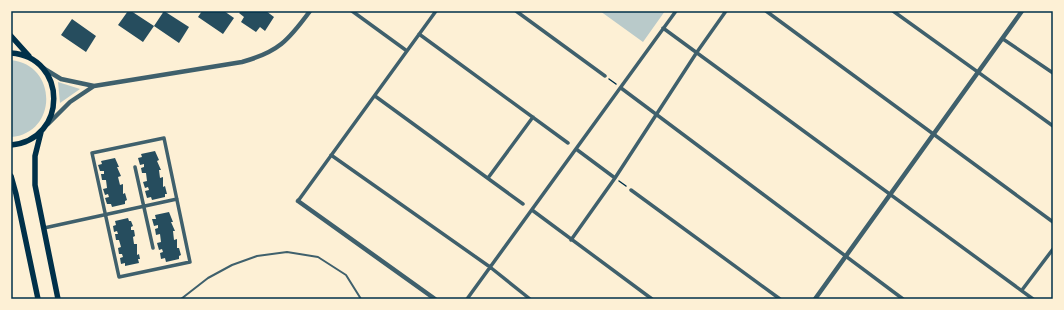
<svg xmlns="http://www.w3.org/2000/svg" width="1064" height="310" font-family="Rubik,sans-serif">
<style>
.green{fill:#b9caca}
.building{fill:#264d5e}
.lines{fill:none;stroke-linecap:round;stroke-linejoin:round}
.path{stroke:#003049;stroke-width:1.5}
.service{stroke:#3f606c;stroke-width:2}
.minor{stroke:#3f606c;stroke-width:3.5}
.tertiary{stroke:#3f606c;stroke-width:4.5}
.secondary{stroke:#003049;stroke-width:5.5}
.neatline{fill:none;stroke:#003049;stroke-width:1.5}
</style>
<rect width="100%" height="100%" fill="#fdf0d5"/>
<path class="green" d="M600,11H665L643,42Z
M11,60C58,65 58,133 11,137Z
M58,82L80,89L60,103Z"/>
<path class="building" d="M128,11H131L154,26L143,42L118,25Z
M164,11L189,27L179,43L154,26Z
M202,11H224L234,18L223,34L198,17Z
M241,11H266L274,17L265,31L260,27L256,32L241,22L244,17L239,13Z
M72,19L96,36L86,52L61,35Z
M155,151L159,160L157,161L161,170H159L160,178L163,177V187L165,186L167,194H165V197L152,200L151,197L147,198L145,191L149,190L148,187L145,188L143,182L147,181L146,173H142L141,168L144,167V164L140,165L138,158L142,157L141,154Z
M115,158L119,167H117L121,176L118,177L120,185L123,184V194L125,193L127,200L125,201V204L112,207L111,204H107L105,198L109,197L108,194L105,195L103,189L107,188L106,180H102L101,174H104V171H100L98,165L102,164L101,161Z
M169,212L173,222H171L175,231H173L174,240L177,239V248H179L181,255L179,256V259L166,262L165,258L161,259L160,253L163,252L162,249L159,250L157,243L161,242L160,234L156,235L155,229L158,228V225L154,226L152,219H156L155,215Z
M128,218L129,221H131L133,226L131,227V230H134L135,236L133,237L134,244H137V255L139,254L140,259H138L139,263L125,266V263L121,264L120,258L123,257L122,254H119L118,248L121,247L119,240H116L115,234H118L117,231L114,232L113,226L116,225L115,221Z"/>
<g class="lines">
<path class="path" d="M609,79L616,84
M619,181L626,186"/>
<path class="service" d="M181,299L208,278L232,265L257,256L287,252L318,257L346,275L361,299"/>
<path class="minor" d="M352,11L407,51
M516,11L605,76
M766,11L1053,222
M893,11L1053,126
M663,28L1033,299
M419,34L568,143
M1003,39L1053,73
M621,88L903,299
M375,96L523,204
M164,138L190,262L119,277L92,153Z
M576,149L615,178
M331,155L490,267L530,299
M135,167L153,248
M488,178L533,117
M631,190L780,299
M298,201L436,11
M532,210L652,299
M44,228L177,199
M571,240L615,178L697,52L726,11
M1022,290L1053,249
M467,299L676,11"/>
<path class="tertiary" d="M43,68L61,79L94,86L242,62C278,52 288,41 310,11
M48,124L70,102L94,86
M298,201L435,299
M815,299L1022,11"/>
<path class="secondary" d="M11,36L29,56
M11,53C68,57 68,140 11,145
M41,132L35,156V185L58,299
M11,176L16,194L38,299"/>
</g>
<rect width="1064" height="310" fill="none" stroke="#fdf0d5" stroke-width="24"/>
<rect x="12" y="12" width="1040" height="286" class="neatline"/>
</svg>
